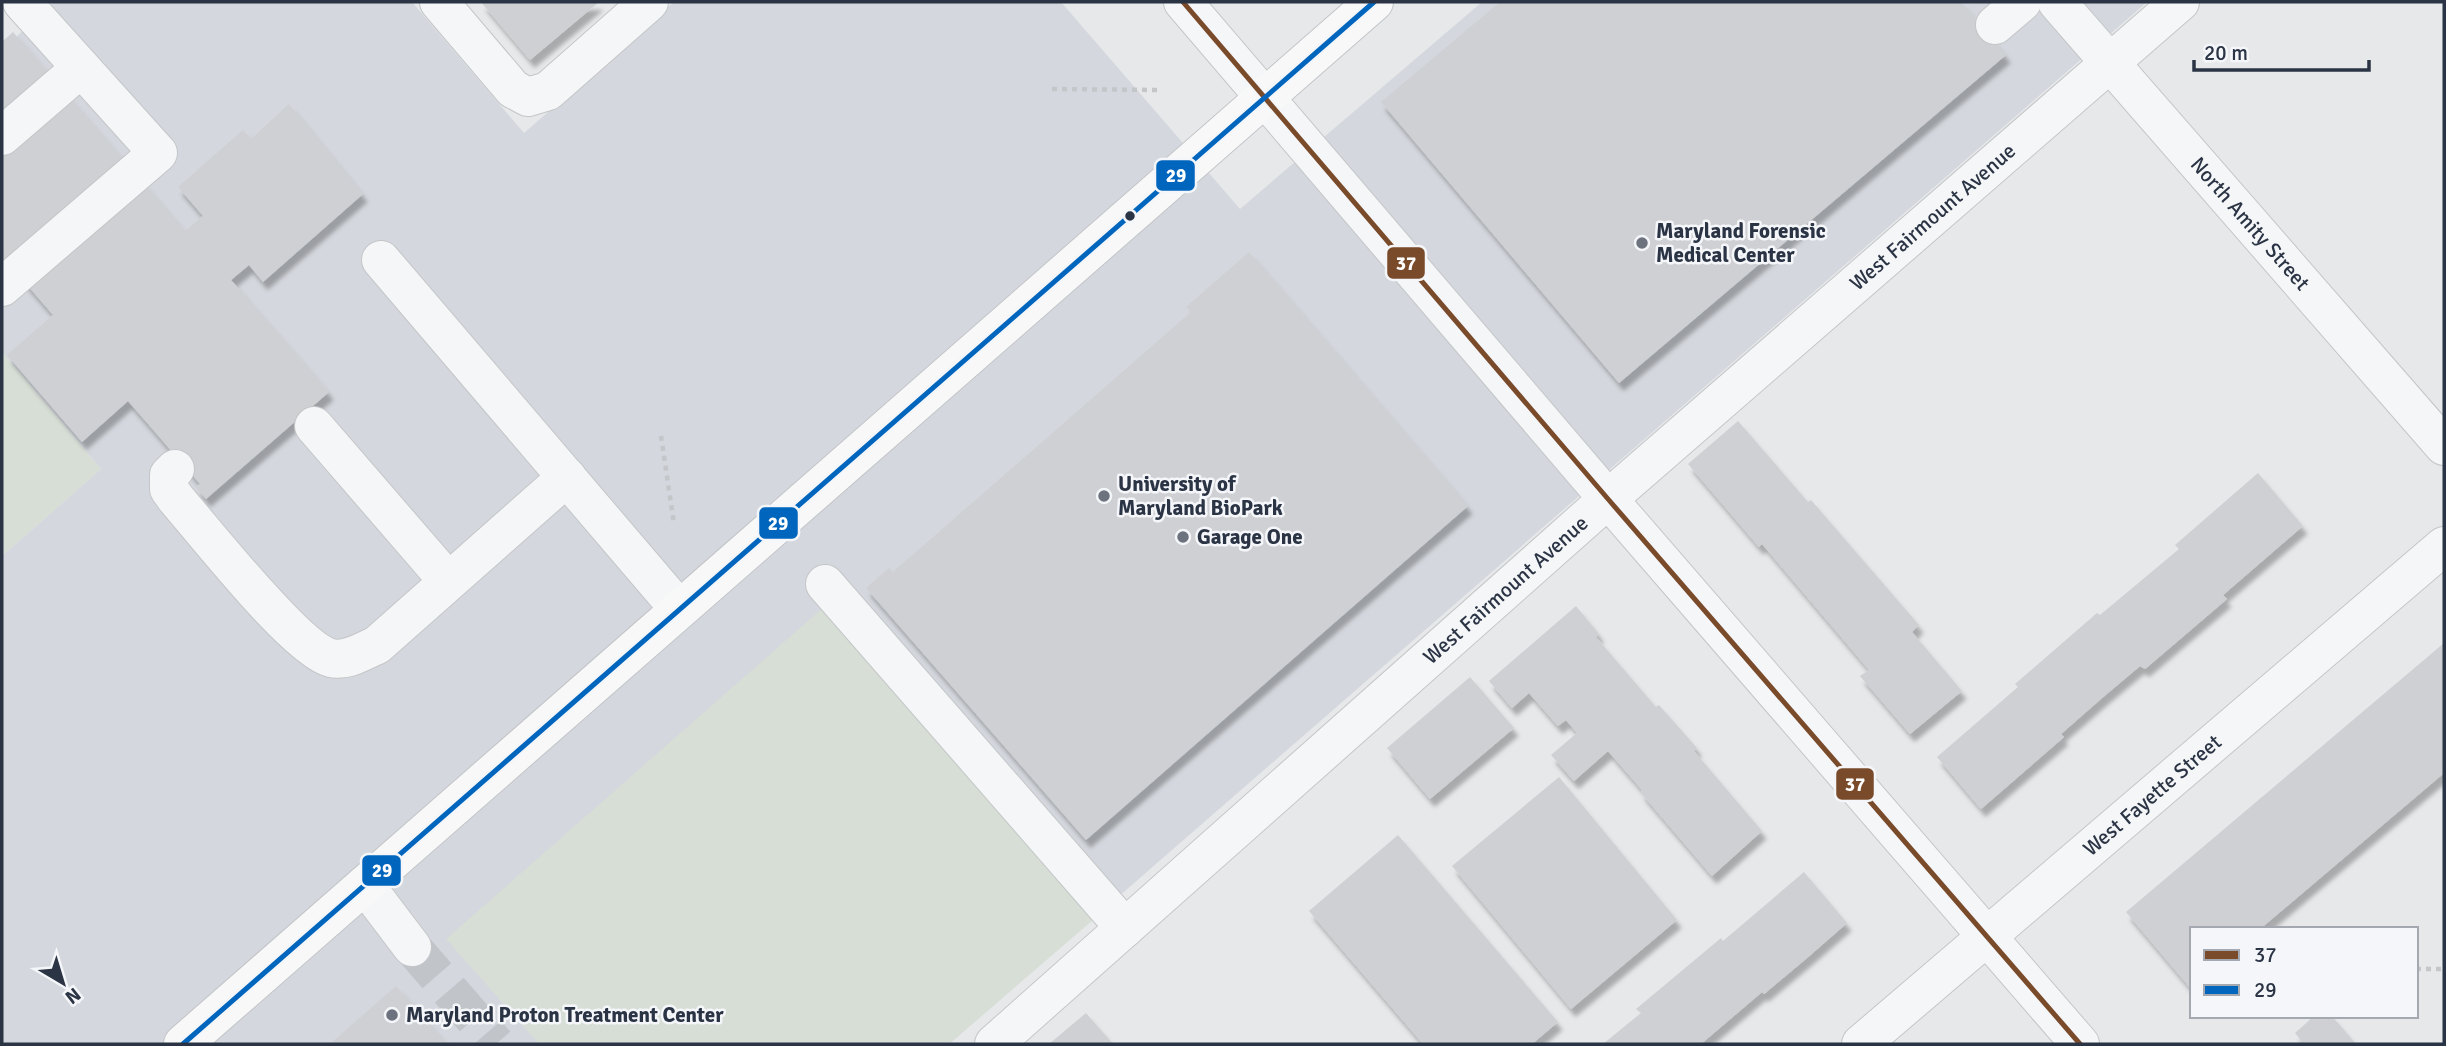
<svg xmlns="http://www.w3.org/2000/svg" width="2446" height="1046" font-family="Signika,sans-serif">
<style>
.built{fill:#d4d7dd}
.green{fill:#d6ded6}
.building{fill:#ced0d3;filter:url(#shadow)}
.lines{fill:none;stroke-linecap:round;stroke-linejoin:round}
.minor-tunnel{stroke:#c1c4c9;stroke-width:38;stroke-dasharray:38 19;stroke-linecap:butt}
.minor-casing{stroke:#c4c6c8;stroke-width:40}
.major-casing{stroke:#c2c5c8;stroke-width:40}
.path{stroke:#c5c6ca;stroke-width:4.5;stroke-dasharray:5 5;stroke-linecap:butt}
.minor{stroke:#f5f6f7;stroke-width:38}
.major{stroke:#f8f8f8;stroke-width:38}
.bus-1-casing{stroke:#f4f6f9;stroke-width:10}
.bus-2-casing{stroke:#f4f6f9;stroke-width:10}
.bus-1{stroke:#7a4b2a;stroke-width:5}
.bus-2{stroke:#0065bd;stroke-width:5}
.bus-dot{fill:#2b3445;stroke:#f4f6f9;stroke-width:2.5}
.poi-dot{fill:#6c737f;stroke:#f4f6f9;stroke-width:2.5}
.labels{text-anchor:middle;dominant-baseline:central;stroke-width:5;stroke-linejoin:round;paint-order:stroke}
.street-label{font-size:21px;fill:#2b3445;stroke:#f4f6f9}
.poi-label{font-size:21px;font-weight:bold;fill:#2b3445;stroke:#f4f6f9;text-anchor:start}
.line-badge{stroke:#f4f6f9;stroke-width:2.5}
.badge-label{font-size:19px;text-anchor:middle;font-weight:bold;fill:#fff}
</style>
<defs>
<filter id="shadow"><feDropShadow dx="4.5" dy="8" stdDeviation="2" flood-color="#0004"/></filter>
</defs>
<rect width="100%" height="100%" fill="#e6e8ea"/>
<path class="built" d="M54,2H412L524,133L674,2H1061L1240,209L1482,2H2147L949,1044H2V556L101,469L2,352V50Z"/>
<path class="green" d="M2,352L101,469L2,556Z
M825,606L1093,920L949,1044H539L446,939Z"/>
<path class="building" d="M481,2H599L530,60Z
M1500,2H1961L2006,55L1619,383L1381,102Z
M13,32L185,231L203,216L178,187L243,130L251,139L289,104L363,194L263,282L249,265L231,280L329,392L206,499L196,487L200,484L128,401L82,442L7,355L53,315L2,256V42Z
M1249,252L1468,506L1086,840L866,588L889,568L893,572L1191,312L1186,307Z
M1738,421L1808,502L1811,500L1919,625L1912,632L1962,691L1910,734L1860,676L1869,670L1762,544L1759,547L1688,464Z
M2258,473L2303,526L2223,595L2227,599L2145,669L2140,666L2102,698L2061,734L2064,737L1981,809L1937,757L2018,687L2015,684L2097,613L2100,615L2179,549L2175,545Z
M1576,606L1599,634L1596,637L1656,707L1659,705L1697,748L1694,751L1762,831L1712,876L1641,793L1642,790L1608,751L1574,781L1551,755L1577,733L1566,720L1558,726L1529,693L1512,708L1489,681Z
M2444,643V773L2260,929H2192L2191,989L2126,912Z
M1470,677L1514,728L1430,799L1387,748Z
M1559,777L1677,920L1571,1009L1452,866Z
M1398,835L1558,1022L1532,1044H1423L1309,911Z
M1804,872L1847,923L1807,958L1764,994L1762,992L1701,1044H1603L1641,1013L1636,1009L1721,938L1723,941Z
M396,986L447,1044H330Z
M1086,1013L1113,1044H1049Z
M2314,1016H2332L2356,1044H2304L2295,1033Z"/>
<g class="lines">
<path class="minor-tunnel" d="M412,947L496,1044"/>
<defs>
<g id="minor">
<path d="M439,2L513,89L528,97L548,91L649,2"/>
<path d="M1183,2L1608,499L2080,1044"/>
<path id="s1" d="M2057,2L2444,446"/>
<path d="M1995,25L2022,2"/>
<path d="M2,136L81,68"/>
<path d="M381,260L679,609"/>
<path d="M2,287L158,153L22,2"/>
<path d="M314,426L448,581"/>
<path d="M175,469L169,475V489L176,499C204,531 297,650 331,658C347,662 363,651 377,645L567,477"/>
<path d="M825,584L1125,928"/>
<path d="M365,885L412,947"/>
<path id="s2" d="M994,1044L1608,499L2180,2"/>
<path id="s3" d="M1861,1044L2444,546"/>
</g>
<path id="major" d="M183,1044L1374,2"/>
</defs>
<use href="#minor" class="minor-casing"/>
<use href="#major" class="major-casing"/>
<path class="path" d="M1052,89L1158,90
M661,436L674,524
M2416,969H2444"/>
<use href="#minor" class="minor"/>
<use href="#major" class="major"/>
<defs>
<path id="bus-1" d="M1183,2L1608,499L2080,1044"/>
<path id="bus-2" d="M183,1044L1374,2"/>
</defs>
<use href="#bus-1" class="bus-1-casing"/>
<use href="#bus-2" class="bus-2-casing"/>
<use href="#bus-1" class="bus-1"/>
<use href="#bus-2" class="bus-2"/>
</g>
<circle class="bus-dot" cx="1130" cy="216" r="6"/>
<g class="poi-dot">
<circle cx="1642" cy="243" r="7"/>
<circle cx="1104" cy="496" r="7"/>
<circle cx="1183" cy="537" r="7"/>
<circle cx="392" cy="1015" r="7"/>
</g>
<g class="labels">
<g class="street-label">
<text stroke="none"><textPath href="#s2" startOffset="1251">West Fairmount Avenue</textPath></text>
<text stroke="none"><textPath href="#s1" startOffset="294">North Amity Street</textPath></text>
<text stroke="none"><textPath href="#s2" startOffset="684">West Fairmount Avenue</textPath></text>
<text stroke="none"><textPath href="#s3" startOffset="383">West Fayette Street</textPath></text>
</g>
<g class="poi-label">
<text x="1656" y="231">Maryland Forensic<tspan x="1656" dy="24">Medical Center</tspan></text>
<text x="1118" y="484">University of<tspan x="1118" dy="24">Maryland BioPark</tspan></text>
<text x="1197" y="537">Garage One</text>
<text x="406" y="1015">Maryland Proton Treatment Center</text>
</g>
</g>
<g class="line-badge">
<rect x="1155" y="159" width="41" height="33" rx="7" fill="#0065bd"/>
<rect x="1386" y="246" width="40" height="34" rx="7" fill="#7a4b2a"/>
<rect x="758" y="506" width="41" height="34" rx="7" fill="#0065bd"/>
<rect x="1835" y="767" width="40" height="34" rx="7" fill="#7a4b2a"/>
<rect x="361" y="854" width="41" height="33" rx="7" fill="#0065bd"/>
</g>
<g class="badge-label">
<text x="1176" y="182">29</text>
<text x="1406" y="270">37</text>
<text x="778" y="530">29</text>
<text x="1855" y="791">37</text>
<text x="382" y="877">29</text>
</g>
<rect width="2446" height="1046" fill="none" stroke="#2b3445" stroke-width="7"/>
<rect x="2190" y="927" width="228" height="91" fill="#f4f6f9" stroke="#a4a8b1" stroke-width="2"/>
<rect x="2204" y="950" width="35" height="10" fill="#7a4b2a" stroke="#a4a8b1" stroke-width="2"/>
<text x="2254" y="962" font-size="21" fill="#2b3445">37</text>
<rect x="2204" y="985" width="35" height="10" fill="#0065bd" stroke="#a4a8b1" stroke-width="2"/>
<text x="2254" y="997" font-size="21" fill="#2b3445">29</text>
<g transform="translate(63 983) rotate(142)" stroke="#f4f6f9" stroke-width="5" paint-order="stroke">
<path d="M0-5L12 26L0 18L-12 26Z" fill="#2b3445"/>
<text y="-10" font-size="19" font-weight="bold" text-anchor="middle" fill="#2b3445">N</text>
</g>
<path d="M2194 60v10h175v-10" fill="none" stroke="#2b3445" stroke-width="3.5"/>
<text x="2204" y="60" font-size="21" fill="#2b3445" stroke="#f4f6f9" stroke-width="5" paint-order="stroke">20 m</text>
</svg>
